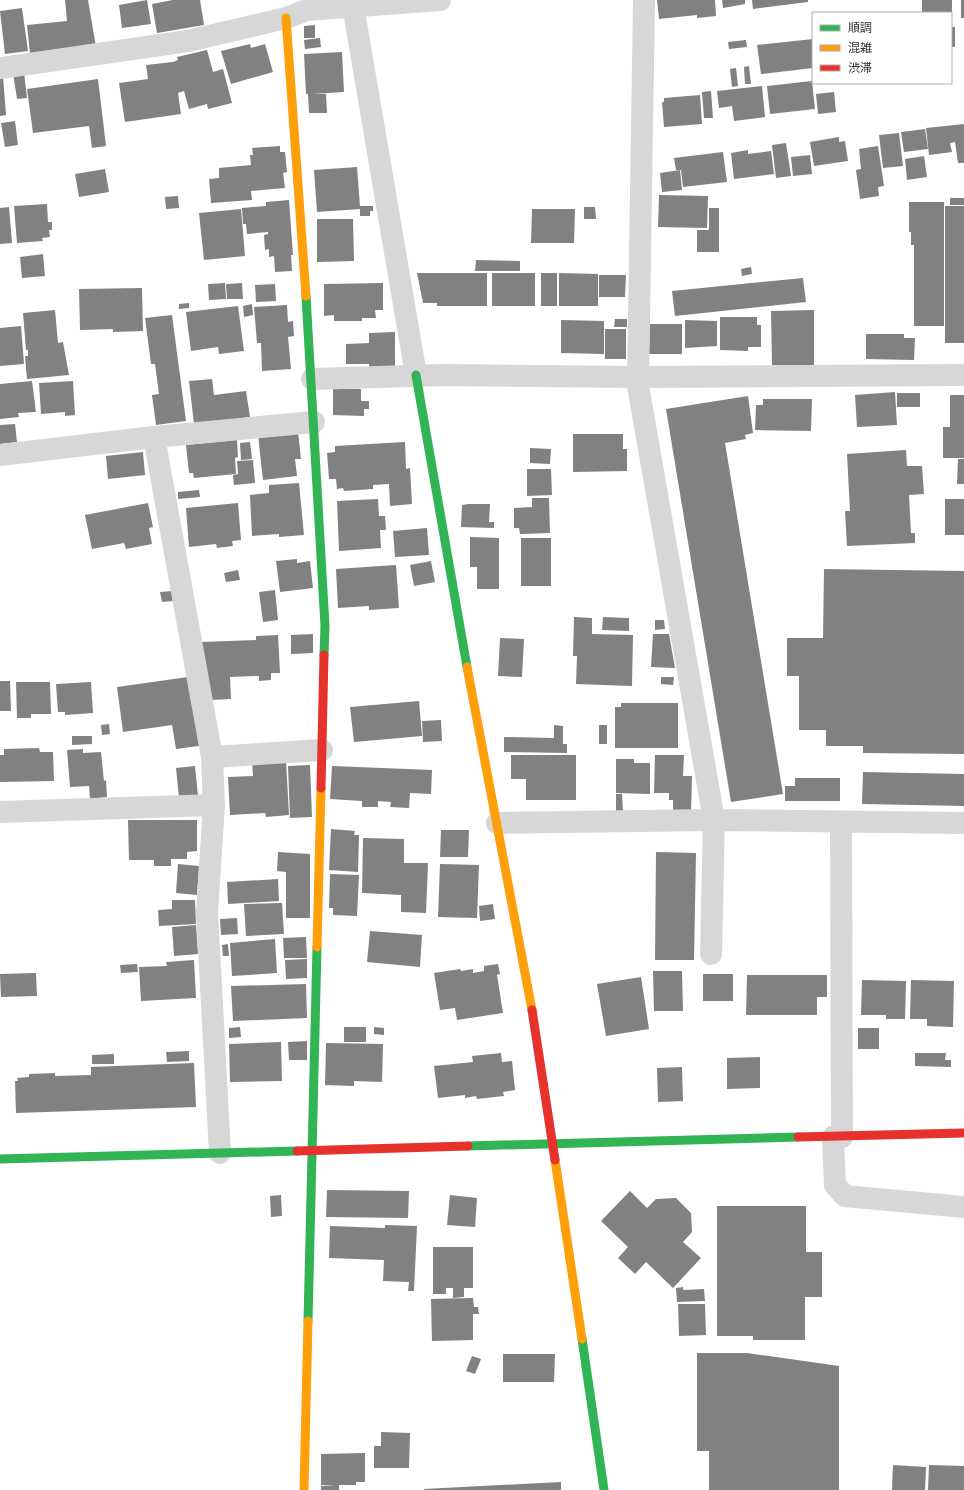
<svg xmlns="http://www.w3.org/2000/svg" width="964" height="1490" font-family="'Sofia Sans Condensed','Noto Sans JP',sans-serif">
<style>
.building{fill:#818181}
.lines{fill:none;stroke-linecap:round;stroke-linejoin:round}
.street{stroke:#d7d7d7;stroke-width:22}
.fast{stroke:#30b455;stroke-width:9}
.slow{stroke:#ff9f0a;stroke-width:9}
.jam{stroke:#e5322d;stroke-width:9}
</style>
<rect width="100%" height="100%" fill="#fff"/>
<path class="building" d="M65,0H88L96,47L30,53L27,25L67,21Z
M147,0L151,24L122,28L119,5Z
M173,0H200L204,25L157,33L152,4Z
M657,0H715L716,16L697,18V15L659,19Z
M722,0H745V4L723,8Z
M752,0H808V2L753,9Z
M922,0H952V13H922Z
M961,0H964V18H961Z
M22,8L28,51L5,54L0,11Z
M315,25V38H304V26Z
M951,27H955V47H951Z
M320,38L321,47L305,49L304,40Z
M813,39V68L761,74L757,45Z
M746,40L747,47L729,49L728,42Z
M250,44L251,48L265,44L273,72L231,84L221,51Z
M207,50L213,72L223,69L232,103L208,109L207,104L189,109L184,91L178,93L181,114L125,122L119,83L148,79L146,65L173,62L178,60L177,57Z
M342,52L344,92L313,94H326L327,113H309L308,94H306L304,54Z
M749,66L751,84H745L744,67Z
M736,68L738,86L732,87L730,69Z
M24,72L27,98L17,99L13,73Z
M0,76H3L6,115L0,116Z
M98,79L106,146L92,148L89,126L33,133L27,89Z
M812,81L815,109L770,114L767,86Z
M762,86L765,117L734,121L732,106L719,108L717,91Z
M711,91L713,118H704L702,92Z
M834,92L836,112L818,114L816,94Z
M700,95L702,124L664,127L662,102H664V98Z
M15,121L18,145L5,147L1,123Z
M964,124V163H958L955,142L950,143L952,152L929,155L926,128Z
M925,129L928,149L904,152L901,132Z
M899,133L903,166L883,168L879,135Z
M839,137V142L845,141L848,161L814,166L810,142Z
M786,143L791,176L776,178L772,145Z
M280,146V152H285L287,172L283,173L285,188L251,191L252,200L211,203L209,179L219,178V168L251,165L250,155H253L252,148Z
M878,146L884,186L878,187L879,196L860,199L856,170L861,169L859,149Z
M748,150V154L771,151L774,174L734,179L731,153Z
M723,152L727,182L683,187L681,170H676L674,158Z
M810,155L812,174L793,176L791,157Z
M924,156L927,177L907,180L905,159Z
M357,167L360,206H373V211H370V216H360V209L317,212L314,170Z
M105,169L109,192L79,197L75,174Z
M680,170L682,190L662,192L660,173Z
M659,195L708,196L707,228L658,227Z
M178,196L179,208L166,209L165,197Z
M950,198H964V205H950Z
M289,200L293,255H291L292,271L275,272L274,256L269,257V249L265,250L264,235L268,234V232L247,234L246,224H243L242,208L266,206V202Z
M909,202H944V326H914V245H911V232H909Z
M47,204L48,222H52V230H49L50,237L42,238L43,241L17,243L14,206Z
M945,206H964V343H945Z
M9,207L12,243L0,244V208Z
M584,207H595L596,219H584Z
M709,208H719V252H697V230H709Z
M241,209L245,256L204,260L199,213Z
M532,209H575L574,243H531Z
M317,219H353L354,261L317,262Z
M43,254L45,276L22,278L20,257Z
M476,260L520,261V271H475Z
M751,267L752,274L742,276L741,269Z
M417,273H487V306H437V303H423Z
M492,273H535V306H492Z
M541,273H557V306H541Z
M559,273L598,274V306H559Z
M599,275H626L625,297H599Z
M803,278L806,302L675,316L672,291Z
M225,283L226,299L209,300L208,284Z
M242,283L243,299H227L226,284Z
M383,283V310H375L376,318H362V321H334V315L324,316V284Z
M275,284L276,301L256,302L255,285Z
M142,288L143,331L113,332V329L80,330L79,289Z
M189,303V308L179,309V304Z
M252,304L253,315L244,317L243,306Z
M287,305L288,322L293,321L294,336L288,337L291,369L262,371L261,343H257L254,307Z
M238,306L244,351L219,354L218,347L191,351L186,312Z
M55,310L58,343L63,342L69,375L27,379L25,356H28V350H26L23,313Z
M814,310V365H772L771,311Z
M172,315L186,421L156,425L152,395L159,394L155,364H151L145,318Z
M720,317H757V325H761V347H748V351L720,350Z
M615,319H627V327H614Z
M561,320L604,321V354L561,353Z
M685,320L717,321V346L685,348Z
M650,324H682V354H649Z
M21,326L24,364L0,366V328Z
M605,329H626V359H605Z
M395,332V368H369V364H346V344L369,343V333Z
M866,334H904V338H915L914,360L866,359Z
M212,379L214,395L246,391L250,417L194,424L189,381Z
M32,381L36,412L18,413L19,417L0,419V384Z
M73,381L75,415L65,416V412L41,414L39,383Z
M333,389H361V401H369V409H364V416L333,415Z
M895,392L897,425L857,427L855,395Z
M897,393H920V407H897Z
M950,395H964V458H943V427H950Z
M748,396L753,433L745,435L746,439L725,443L783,794L731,802L666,409Z
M763,399H812L811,431L755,430L756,405H763Z
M15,424L17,442L0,444V425Z
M298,431L301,459H295L297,476L263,480L258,435Z
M573,434H623V449H627V471L573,472Z
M237,440L238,457L235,458L236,474L194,478L193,473H189L186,445Z
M250,442L252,459L241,460L240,443Z
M405,442L406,469L410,468L412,504L390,506L389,484L373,485V489L344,491L343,488L337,489L336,479H329L327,453L335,452V446Z
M530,448L551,449L550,464L530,463Z
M906,450L907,466H922L924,494L909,495L911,533H915V543L847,546L845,511H850L847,454Z
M143,452L145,475L108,479L106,456Z
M958,459H964V484H957Z
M253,460L255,483L234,485L233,475L238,474L237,461Z
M527,469H551L552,495L527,496Z
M299,483L304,535L279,537V534L252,536L250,495L269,493V485Z
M199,490L200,497L178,499V492Z
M532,498H549L550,533L520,534L519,528H514V508L532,507Z
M378,499L379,516H385L386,530H380L381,548L339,551L337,501Z
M945,499H964V535H945Z
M148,503L153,527L149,528L152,544L126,549L124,543L92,549L85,515Z
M238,503L241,540L232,541L233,546L217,548L216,544L189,547L186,508Z
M468,504H490L489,522H494V528L461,527L462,505Z
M427,528L429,555L395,557L393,531Z
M470,537L499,538V589H477V567H470Z
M521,538H551V586H521Z
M297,559V563L310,561L313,588L280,592L276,561Z
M431,561L435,582L414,586L410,565Z
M396,565L399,608L369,610V606L338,608L336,569Z
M824,569L964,571V754L863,753V746H826V730H799V676H787V638H823Z
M238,570L240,580L226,582L224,573Z
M275,590L278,620L263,622L259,592Z
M172,591L173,601L162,602L160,592Z
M574,617L592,618V634L633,635L632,686L576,684L577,656H573Z
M603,617L629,618V631L602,630Z
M655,620H664L665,629L655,630Z
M313,634V653L291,654V635Z
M653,634H669L675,668L651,667Z
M278,635L280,673H271V680L259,681V676L230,677L231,699L211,700L201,642L256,640V636Z
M500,638L524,639L522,677L498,676Z
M188,677L199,746L176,749L172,725L123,732L117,687Z
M661,677H674L673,685L661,684Z
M0,681H10L11,711H0Z
M16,682H50L51,714H31V718H17Z
M91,682L93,713L65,715V712H58L56,684Z
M419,701L422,736L354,742L350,707Z
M621,703H678V748H615V707H621Z
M441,720L442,741L423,742L422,721Z
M109,724L110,734L102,735L101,725Z
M554,725L563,726V744H567V753L504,752V737L554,738Z
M599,725H607V744H599Z
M72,736H92V744L72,745Z
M39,748L40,752H53L54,781L0,782V755H4V749Z
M83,749V753L101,752L104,781L106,780L107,797L90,799L89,786L70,787L67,750Z
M511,755H576V800H526V779H511Z
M655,755H684L683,776H692L691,812H673V800H669V793H654Z
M616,759H634V763H650V794L616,793Z
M286,760L289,815L266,817L265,813L230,815L228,777L253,776L252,762Z
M310,765L312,817L290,818L288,766Z
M195,766L198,796L179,798L176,768Z
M332,766L432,770L431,794L410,793L409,808L390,807L391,802L378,801V807H362V801L330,799Z
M863,772L964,774V806L862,804Z
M795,778H840V801H785V786H795Z
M616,794H622L623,811H616Z
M128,820H197V851L187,852V859H171V866H154V860H129Z
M331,829L355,831L354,835H359L358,872L329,870Z
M441,830H469L468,857H440Z
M363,838L404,839V863H428L426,913L401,912V895L362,893Z
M278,852L310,854V918H286V872L277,871Z
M656,852L696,853L694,960H655Z
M178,864L199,866L197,895L176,893Z
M440,864L479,865L477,918L438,917Z
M330,874L359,875L357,916L333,915V908H329Z
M278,879L279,901L228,904L227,882Z
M172,900H195L196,924L159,926L158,910L172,909Z
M282,903L284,934L246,936L244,904Z
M493,904L495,919L480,921L479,906Z
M237,918L238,934L221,935L220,919Z
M196,925L198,954L174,956L172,927Z
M370,931L422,935L420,967L367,962Z
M306,937L307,958H284L283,938Z
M275,939L277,973L232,976L230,943Z
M228,944L229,956H223L222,945Z
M307,959V978L286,979L285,960Z
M194,960L196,998L141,1001L139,967L167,966L166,962Z
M137,964L138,972L121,973L120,965Z
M498,964L500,974L497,975L503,1013L457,1020L455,1008L440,1010L434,973L460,969L461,971L473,969V973L484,971V966Z
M653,971H682L683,1011H654Z
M36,973L37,996L1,997L0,974Z
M703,974H733V1001H703Z
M747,975H827V997H817V1015H746Z
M641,977L649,1029L606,1036L597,984Z
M862,980L906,981L905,1019H886V1015H861Z
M911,980L954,981L953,1027L927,1026V1019H910Z
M306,984L307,1018L233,1021L231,986Z
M240,1027L241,1037L229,1038V1028Z
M344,1027H366V1042H344Z
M374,1027L384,1028V1035L374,1034Z
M858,1028H879V1049H858Z
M307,1041V1060H289L288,1042Z
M281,1042L282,1081L230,1082L229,1044Z
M326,1043L383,1044L382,1082L354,1081V1086L325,1085Z
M189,1051V1061L167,1062L166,1052Z
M501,1053L502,1062L512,1061L515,1090L503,1092L504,1096L477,1099L476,1096L465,1098V1095L438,1098L434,1066L473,1062L472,1056Z
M915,1053H946L945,1060H951V1067L915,1066Z
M114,1054V1064H92V1055Z
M760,1057V1088L727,1089V1058Z
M194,1063L196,1107L16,1113L15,1081H18L17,1078L29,1077V1074L55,1073V1076L91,1075V1067Z
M682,1067L683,1101L658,1102L657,1068Z
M327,1190L409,1191L408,1218L326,1217Z
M630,1191L647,1208L656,1199L676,1198L691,1213L692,1232L683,1242L701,1258L673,1288L646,1262L635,1274L618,1258L628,1247L601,1221Z
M281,1195L282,1216L271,1217L270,1196Z
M450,1195L477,1198L475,1227L447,1225Z
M717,1206H806V1252H822V1297H805V1340H753V1336H717Z
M385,1225L417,1226L414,1291H408L409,1282L383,1281L384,1260L329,1258L330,1226L385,1228Z
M433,1247H473V1288H464V1297L453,1298V1288H446V1294H433Z
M683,1287V1290L704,1289L705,1301L677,1302L676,1288Z
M473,1298L474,1307H478L479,1314H473V1340L432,1341L431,1299Z
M678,1304H705L706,1335L679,1336Z
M697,1353H747L839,1366V1490H709V1451H697Z
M503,1354H555L554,1382H503Z
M472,1356L481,1359L475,1374L466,1371Z
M381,1432L410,1433L409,1468H374V1446H381Z
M365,1453V1482H356V1485H339V1490H321V1486H335L321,1485V1454Z
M893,1465L926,1467L925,1490H892Z
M929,1465L964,1466V1490H928Z
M561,1482V1490H424V1489Z"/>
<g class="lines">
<path class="street" d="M352,0L416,375
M644,0L638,386L714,820L711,954
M0,68L188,41L286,18L307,10L440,0
M312,379L442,375L639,377L964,375
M0,455L154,437
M212,757L154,437L314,422
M0,812L214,805
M841,822L842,1137
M497,823L714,820L964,823
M833,1137L835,1185L845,1196L964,1207
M220,1153L207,912L214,805L212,757L322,750"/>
<path class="fast" d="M306,296L325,626L324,655
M416,375L467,667
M468,1146L798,1137
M0,1159L297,1151
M308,1321L317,947
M582,1339L604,1490"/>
<path class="slow" d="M286,18L306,296
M467,667L532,1010
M317,947L321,788
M555,1160L582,1339
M304,1490L308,1321"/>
<path class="jam" d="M321,788L324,655
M532,1010L555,1160
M798,1137L964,1133
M297,1151L468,1146"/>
</g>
<rect x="812" y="12" width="140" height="72" fill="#ffffff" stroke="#adadad"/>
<rect x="820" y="25" width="20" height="6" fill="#30b455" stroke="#adadad"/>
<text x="848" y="32" font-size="12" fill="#333333">順調</text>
<rect x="820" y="45" width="20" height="6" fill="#ff9f0a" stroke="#adadad"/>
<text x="848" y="52" font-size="12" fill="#333333">混雑</text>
<rect x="820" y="65" width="20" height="6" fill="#e5322d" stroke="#adadad"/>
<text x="848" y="72" font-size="12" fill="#333333">渋滞</text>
</svg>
